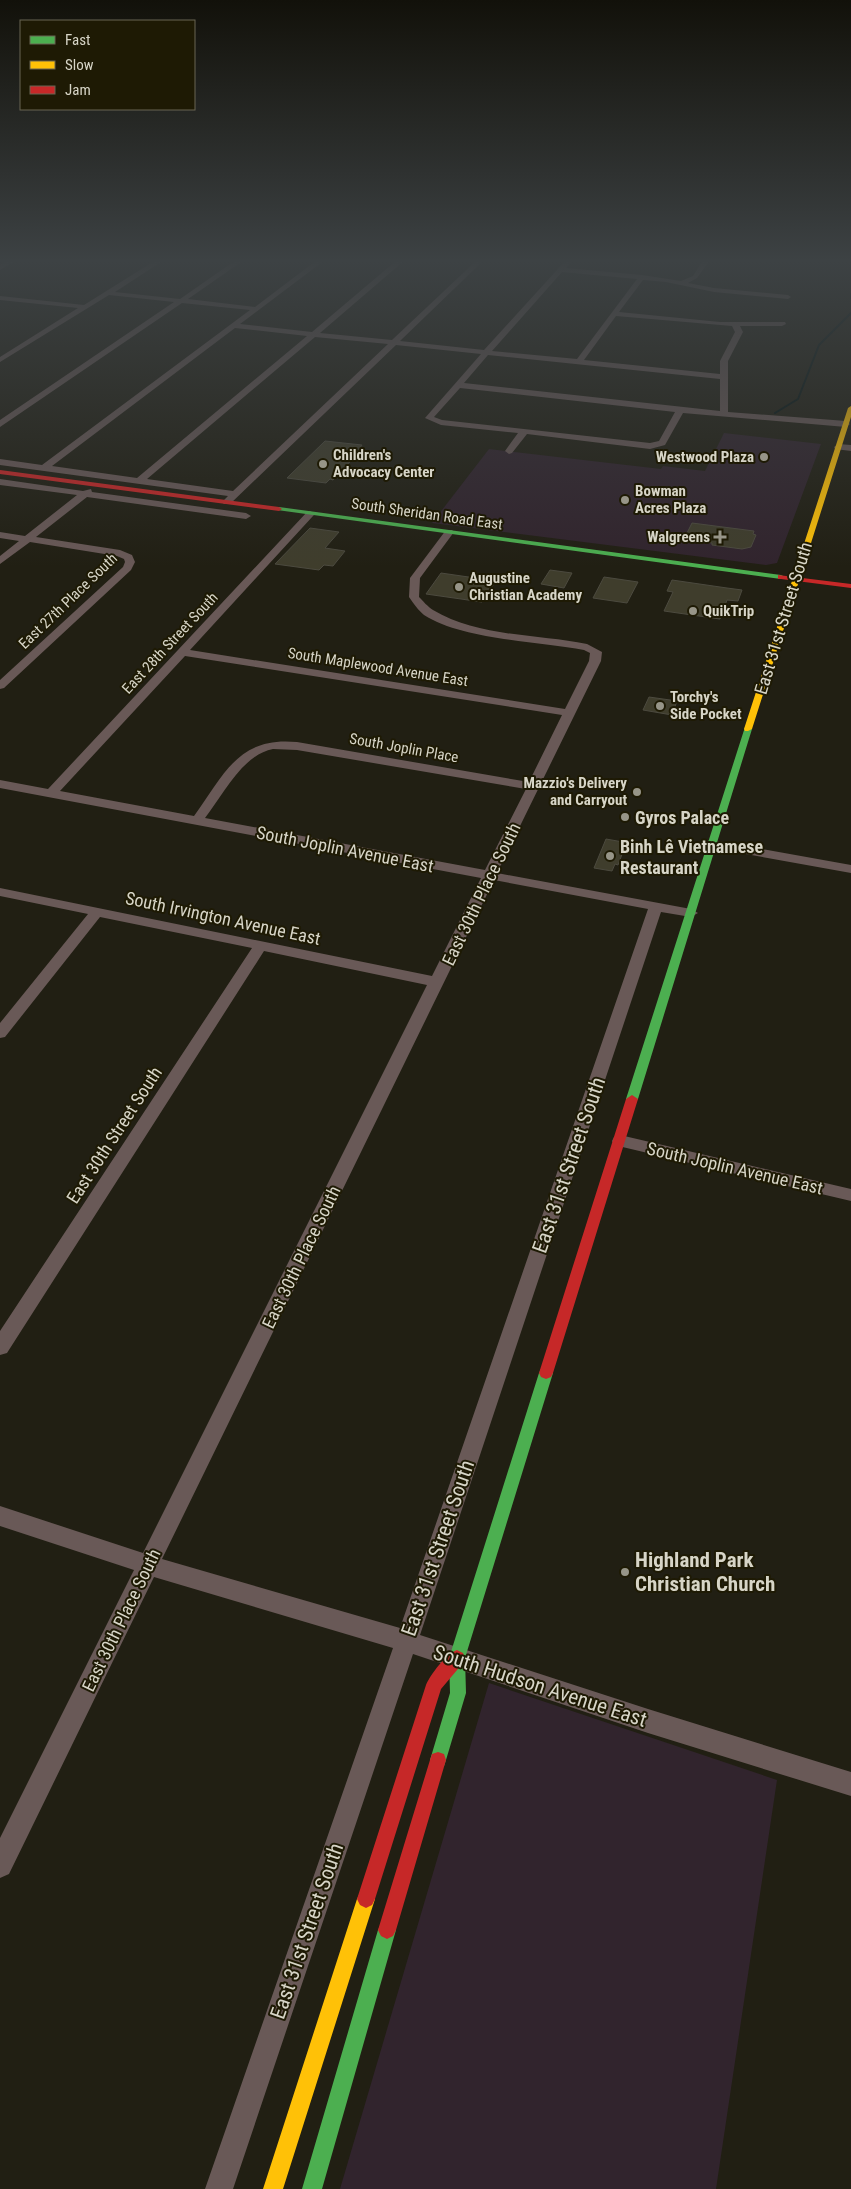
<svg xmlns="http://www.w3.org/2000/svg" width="851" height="2189" font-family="'Roboto Condensed',sans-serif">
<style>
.commercial{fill:#31242d}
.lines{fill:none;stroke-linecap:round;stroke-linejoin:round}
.stream{stroke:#051514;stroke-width:2}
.building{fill:#3f3d2c;stroke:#4c4a3f}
.street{fill:#695957;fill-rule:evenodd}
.fast{fill:#4caf50;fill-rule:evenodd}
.slow{fill:#ffc107;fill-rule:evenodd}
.jam{fill:#c62828;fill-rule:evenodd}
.poi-dot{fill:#979588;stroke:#1e1a04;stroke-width:2}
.labels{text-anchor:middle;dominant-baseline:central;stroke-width:4;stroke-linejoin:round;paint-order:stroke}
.far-poi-label{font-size:15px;font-weight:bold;fill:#d7d5c7;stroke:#1e1a04;text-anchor:start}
.far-street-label{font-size:15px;fill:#d7d5c7;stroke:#1e1a04}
.street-label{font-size:18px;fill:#d7d5c7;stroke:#1e1a04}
.poi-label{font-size:18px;font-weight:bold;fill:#d7d5c7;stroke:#1e1a04;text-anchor:start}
.near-street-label{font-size:21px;fill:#d7d5c7;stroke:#1e1a04}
.near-poi-label{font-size:21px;font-weight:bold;fill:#d7d5c7;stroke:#1e1a04;text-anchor:start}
</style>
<rect width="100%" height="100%" fill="#211f13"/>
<path class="commercial" d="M724,433L821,444L777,563L766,565L432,523L489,449L661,469L663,466L705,471Z
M489,1683L777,1780L716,2189H340Z"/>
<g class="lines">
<path class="stream" d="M851,294V298
M775,413L798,399L819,345L851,313"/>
</g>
<path class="building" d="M325,441L362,445L359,449H362L344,468L333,480L330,479L326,483L287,478Z
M692,523L754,531L753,534L756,535L751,547L742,549L712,545V543L684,539Z
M310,528L339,532L325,548L345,551L333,566L324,565L319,570L275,564Z
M550,570L572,573L564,588L541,584Z
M441,573L496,581L482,602L426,594Z
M604,577L638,582L627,603L593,598Z
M672,580L727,588L742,590L738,601L727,600L720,619L664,611L673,592L667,591Z
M649,697L677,701L672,715L643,710Z
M606,839L623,842L621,848L624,849L618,865L615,864L612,871L594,868Z"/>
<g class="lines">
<path class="street" d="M8,260H17L0,270V265Z
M156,260H164L115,292L180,299L236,260H244L188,299L255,307L317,260H325L240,324L312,332L397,260H405L320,333L392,340L477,260H484L400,341L484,350L566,260H573L566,268L642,275L681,281L693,276L703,260H710L697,278L688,283L714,288L788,295L791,297L788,299L714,292L666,282L643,280L619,312L720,322H785L786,324L782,326H740L743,332L728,361V412L846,421L850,424L846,427L683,413L665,445L650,449L527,434L512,453L509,454L505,451L518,433L441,425L425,418L481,354L396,345L230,504H224L222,502L228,496L0,465V459L42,465L250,310L182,303L0,427V420L174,302L109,295L0,362V357L78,308L0,300V296L84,305ZM562,272L637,279L577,359L492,351ZM616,316L732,326L735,332L720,361V374L584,360ZM235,328L307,336L137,478L52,466ZM315,337L388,344L233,491L147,479ZM488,355L720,379V411L464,383ZM460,388L675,412L659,441L650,443L442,420L434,417Z
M838,444L851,445V451L835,449L834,447Z
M0,479L83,491L91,489L92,492L246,513L251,516L246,519L87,497L36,537L120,550L132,555L135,562L131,570L4,688L0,689V680L123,567L125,562L124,559L117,556L30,542L0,564V556L19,541L0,538V532L25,536L77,495L0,485Z
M310,511L315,514L313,516L190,650L565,709L589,661L590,653L584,650C538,641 463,640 424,615C419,611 413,603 409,597L410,578L446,530H452L454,532L420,578L419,597C423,601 428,607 433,610C478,637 537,634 587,644L602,652L601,661L497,873L691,909L698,913L691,917L661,912L420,1635L648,1709L851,1772V1796L648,1733L413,1654L233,2189H205L393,1648L154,1577L9,1874L0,1878V1838L134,1570L0,1526V1506L143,1553L427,985L264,951L7,1353L0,1355V1331L252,948L100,917L5,1037L0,1038V1023L88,914L0,896V888L432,976L481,878L0,788V780L48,789L307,512ZM185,656L562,715L529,782L297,742C238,736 224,775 194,816L60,791ZM273,749L297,750L526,789L485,870L205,818C223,795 242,755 273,749ZM494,880L648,909L400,1628L162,1559Z
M712,840L851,865V873L707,847L705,844L707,841Z
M620,1135L851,1189V1201L614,1145L612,1141L614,1137Z"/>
<path class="fast" d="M279,507L781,575L785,577L781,579L277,510L276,509Z
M745,727H748L752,729L638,1099L636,1102H628L626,1099Z
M546,1367L551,1369L553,1373L465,1658L466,1693L446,1760L444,1766L438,1768L432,1766L430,1760L450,1693L449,1658L539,1373L541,1369Z
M387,1921L393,1924L396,1930L322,2189H302L378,1930L381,1924Z"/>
<path class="slow" d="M851,406V417L752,729L748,731H745L744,729L848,408Z
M366,1890L372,1893L375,1899L283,2189H263L357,1899L360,1893Z"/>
<path class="jam" d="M0,470L279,507L282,509L279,511L0,474Z
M778,575L851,584V588L781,579H778Z
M632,1095L638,1099L553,1373L551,1377L546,1379L541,1377L539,1373L626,1099Z
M457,1650L463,1653L465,1658L463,1663L441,1689L375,1899L372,1905L366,1908L360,1905L357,1899L426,1685C431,1674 445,1655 457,1650Z
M438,1752L444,1754L446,1760L396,1930L393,1936L387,1939L381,1936L378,1930L430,1760L432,1754Z"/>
</g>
<linearGradient id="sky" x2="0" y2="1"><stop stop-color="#12110a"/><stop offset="0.46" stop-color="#3d4244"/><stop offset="1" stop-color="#3d4244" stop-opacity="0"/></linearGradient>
<rect width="851" height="567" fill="url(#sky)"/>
<g class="poi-dot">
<circle cx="764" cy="457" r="5"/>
<circle cx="323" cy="464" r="5"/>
<circle cx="625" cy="500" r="5"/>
<path d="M717.5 529.5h5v5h5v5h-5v5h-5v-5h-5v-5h5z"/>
<circle cx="459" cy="587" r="5"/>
<circle cx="693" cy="611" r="5"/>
<circle cx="660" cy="706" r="5"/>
<circle cx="637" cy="792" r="5"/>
<circle cx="625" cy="817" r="5"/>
<circle cx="610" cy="856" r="5"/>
<circle cx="625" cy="1572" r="5"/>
</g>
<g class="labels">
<g class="far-poi-label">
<text x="333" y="455">Children's<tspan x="333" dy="17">Advocacy Center</tspan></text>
<text x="754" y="457" text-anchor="end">Westwood Plaza</text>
<text x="635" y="491">Bowman<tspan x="635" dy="17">Acres Plaza</tspan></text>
<text x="710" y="537" text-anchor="end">Walgreens</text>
<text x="469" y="578">Augustine<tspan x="469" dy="17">Christian Academy</tspan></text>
<text x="703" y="611">QuikTrip</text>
<text x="670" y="697">Torchy's<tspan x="670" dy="17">Side Pocket</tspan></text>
<text x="627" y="783" text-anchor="end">Mazzio's Delivery<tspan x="627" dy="17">and Carryout</tspan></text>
</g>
<g class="far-street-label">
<text transform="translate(427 514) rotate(8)">South Sheridan Road East</text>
<text transform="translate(68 601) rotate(-44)">East 27th Place South</text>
<text transform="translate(170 643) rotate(-47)">East 28th Street South</text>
<text transform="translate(378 667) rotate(9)">South Maplewood Avenue East</text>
<text transform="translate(404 748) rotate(10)">South Joplin Place</text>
</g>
<g class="street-label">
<text transform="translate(783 618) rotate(-73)">East 31st Street South</text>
<text transform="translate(345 849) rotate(11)">South Joplin Avenue East</text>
<text transform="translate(481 894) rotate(-64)">East 30th Place South</text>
<text transform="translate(223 918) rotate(12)">South Irvington Avenue East</text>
<text transform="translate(114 1135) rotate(-57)">East 30th Street South</text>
<text transform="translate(735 1168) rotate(13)">South Joplin Avenue East</text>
<text transform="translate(301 1257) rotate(-64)">East 30th Place South</text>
<text transform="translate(121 1620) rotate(-64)">East 30th Place South</text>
</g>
<g class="poi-label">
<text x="635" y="817">Gyros Palace</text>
<text x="620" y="846">Binh Lê Vietnamese<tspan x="620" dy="21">Restaurant</tspan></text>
</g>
<g class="near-street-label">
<text transform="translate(569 1165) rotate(-71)">East 31st Street South</text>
<text transform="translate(438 1548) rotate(-71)">East 31st Street South</text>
<text transform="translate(540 1686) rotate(18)">South Hudson Avenue East</text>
<text transform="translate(307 1931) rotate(-71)">East 31st Street South</text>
</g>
<g class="near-poi-label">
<text x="635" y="1560">Highland Park<tspan x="635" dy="24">Christian Church</tspan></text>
</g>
</g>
<rect x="20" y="20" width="175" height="90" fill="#1e1a04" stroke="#686552"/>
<rect x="30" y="36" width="25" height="8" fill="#4caf50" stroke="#686552"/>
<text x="65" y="45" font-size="15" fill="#d7d5c7">Fast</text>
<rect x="30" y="61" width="25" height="8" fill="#ffc107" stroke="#686552"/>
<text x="65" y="70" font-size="15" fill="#d7d5c7">Slow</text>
<rect x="30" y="86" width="25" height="8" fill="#c62828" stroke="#686552"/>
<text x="65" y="95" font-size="15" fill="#d7d5c7">Jam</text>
</svg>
